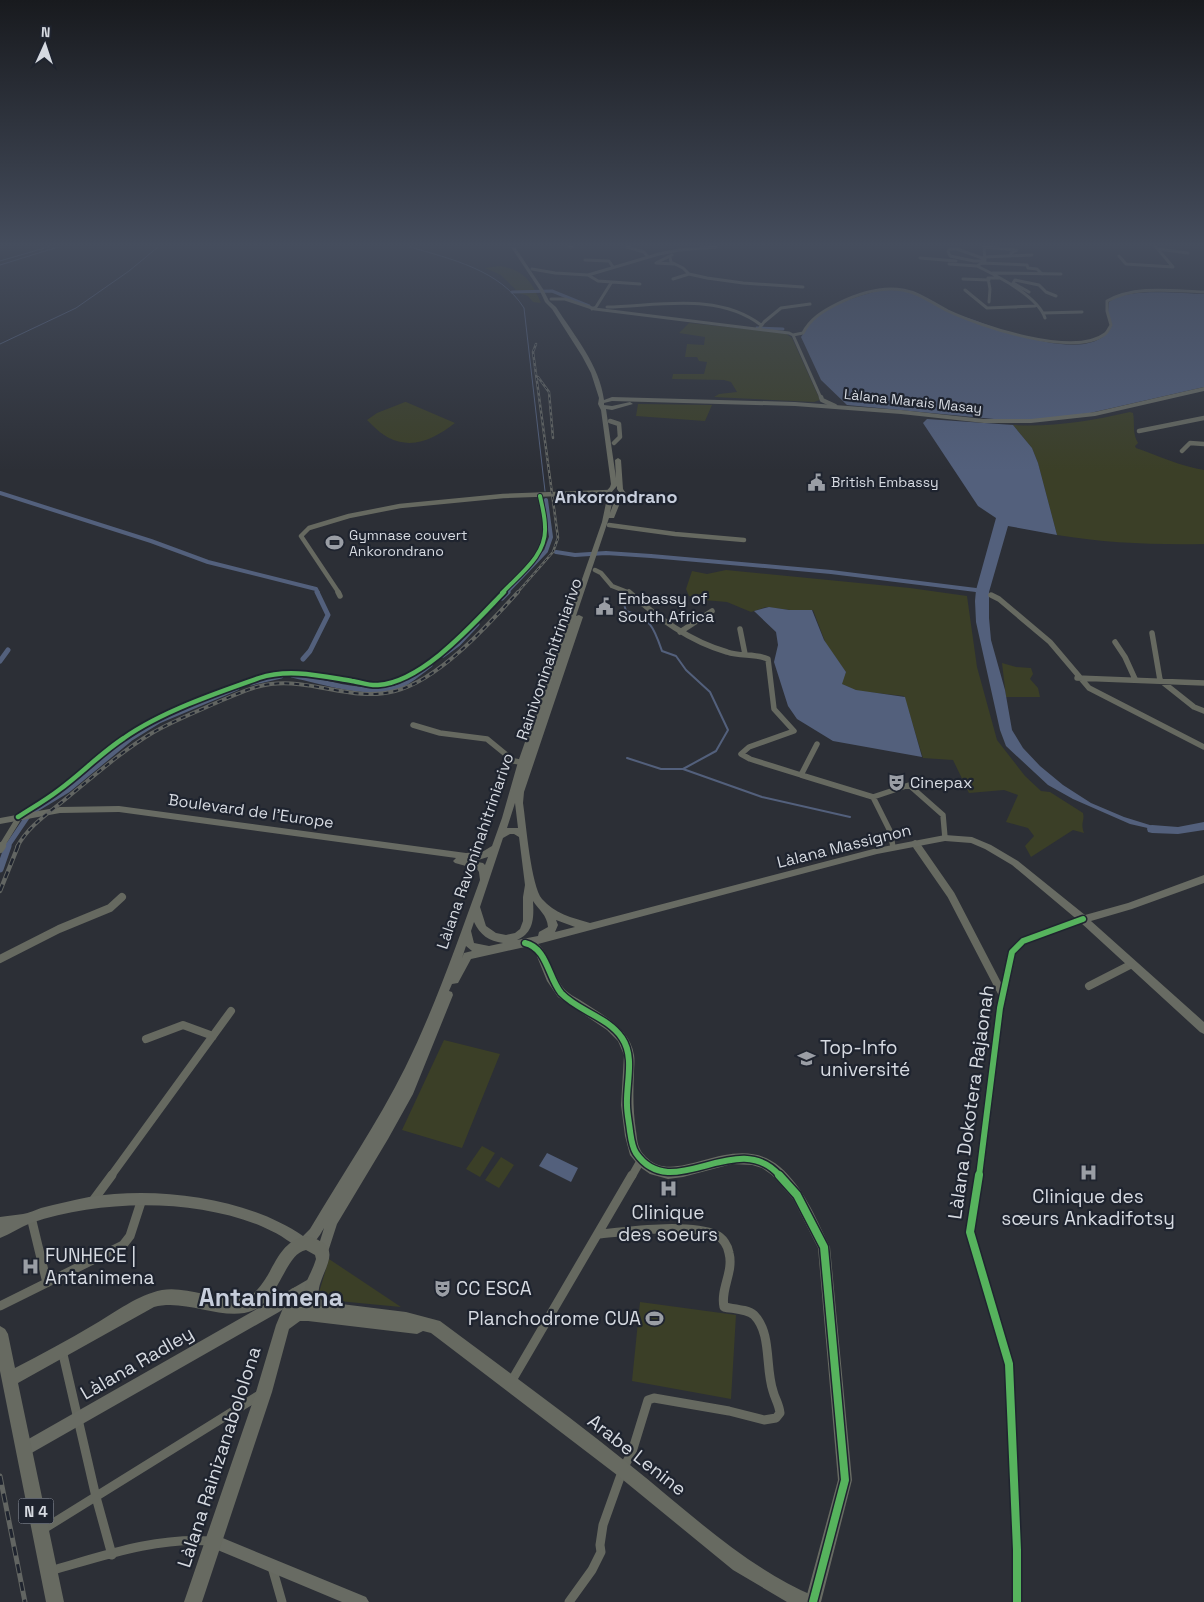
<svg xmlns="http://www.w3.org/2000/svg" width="1204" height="1602" font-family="'Space Grotesk',sans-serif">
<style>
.green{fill:#3b3f27}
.water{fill:#53607c}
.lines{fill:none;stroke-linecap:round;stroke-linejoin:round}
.stream-far1{stroke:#53607c;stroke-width:1}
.stream{stroke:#53607c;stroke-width:2}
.canal-far3{stroke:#53607c;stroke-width:3}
.canal-far2{stroke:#53607c;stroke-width:4}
.canal-far1{stroke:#53607c;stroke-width:5}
.canal{stroke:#53607c;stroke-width:7}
.river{fill:#53607c;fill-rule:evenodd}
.street-far4{stroke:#666960;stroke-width:3}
.street-far3{stroke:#666960;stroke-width:4.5}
.street-far2{stroke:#666960;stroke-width:5.5}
.street-far1{stroke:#666960;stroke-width:8}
.street{stroke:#666960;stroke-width:9}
.secondary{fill:#686b63;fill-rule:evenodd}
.primary{fill:#676a61;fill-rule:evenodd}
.rail-far3-casing{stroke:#626562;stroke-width:2.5}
.rail-far2-casing{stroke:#626562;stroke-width:4}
.rail-far1-casing{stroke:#626562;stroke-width:4.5}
.rail-casing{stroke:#626562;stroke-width:5}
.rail-far3{stroke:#1f242f;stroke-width:1;stroke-dasharray:3;stroke-linecap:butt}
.rail-far2{stroke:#1f242f;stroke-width:2;stroke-dasharray:5;stroke-linecap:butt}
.rail-far1{stroke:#1f242f;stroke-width:2.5;stroke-dasharray:7;stroke-linecap:butt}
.rail{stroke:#1f242f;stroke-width:3;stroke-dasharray:9;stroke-linecap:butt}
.cycleway-far3-casing{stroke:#1f242f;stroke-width:6}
.cycleway-far2-casing{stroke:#1f242f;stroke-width:8}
.cycleway-far1-casing{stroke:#1f242f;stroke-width:9}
.cycleway-casing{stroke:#1f242f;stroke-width:11}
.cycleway-far3{stroke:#56b35d;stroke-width:4}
.cycleway-far2{stroke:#56b35d;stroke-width:4.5}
.cycleway-far1{stroke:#56b35d;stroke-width:6}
.cycleway{stroke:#56b35d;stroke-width:8}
.labels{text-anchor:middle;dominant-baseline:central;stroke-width:4.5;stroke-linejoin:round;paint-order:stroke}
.far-street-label{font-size:14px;fill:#d6dae1;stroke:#1f242f}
.far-poi-label{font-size:14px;fill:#d6dae1;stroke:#1f242f;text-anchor:start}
.shield{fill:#1f242f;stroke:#9fa3ac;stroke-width:1}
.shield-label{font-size:15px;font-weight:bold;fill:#d6dae1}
.poi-label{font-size:16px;fill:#d6dae1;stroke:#1f242f;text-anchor:start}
.street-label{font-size:16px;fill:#d6dae1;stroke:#1f242f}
.far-district-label{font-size:18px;font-weight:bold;fill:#c7cedc;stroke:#1f242f}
.near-poi-label{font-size:19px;fill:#d6dae1;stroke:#1f242f;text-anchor:start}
.near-street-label{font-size:19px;fill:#d6dae1;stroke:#1f242f}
.near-district-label{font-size:25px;font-weight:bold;fill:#c7cedc;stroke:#1f242f}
</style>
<rect width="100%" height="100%" fill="#2c2f36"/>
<path class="green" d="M500,266C524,270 532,282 541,303L533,302L528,296L519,293L501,275L485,268Z
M689,323L785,333L792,338L820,400L814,402L714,397L719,394L737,392L731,382L724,380L672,379L673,374H704L707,362L699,361L697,357H685L687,344L704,345L705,337L679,333Z
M405,402H406L455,423C435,438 414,450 389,438C381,434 373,426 367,420L377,413Z
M638,404L712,405L705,421L636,416Z
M1130,412L1133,413C1135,423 1132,433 1138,443L1135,446L1136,448C1159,456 1180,466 1204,470V544C1154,545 1106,543 1057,535L1038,463L1032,448L1013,425C1053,427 1091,421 1130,412Z
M726,570L910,588L967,596L977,667L997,740L1025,776L1041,791L1050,792L1083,813C1085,821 1080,822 1084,833L1073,830L1031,857L1025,846L1034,836L1028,828L1006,822L1018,795L1004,790L969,793L953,760L923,758L904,696L858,691L841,684L846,672L826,644L813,610H790L766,607L751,612L727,602L704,600L689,596L686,589L692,571L707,574Z
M1002,663L1016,667L1031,668L1033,674L1030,679L1038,688L1040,697H1006Z
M444,1040L500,1054L462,1148L402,1130Z
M482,1146L495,1153L480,1177L466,1169Z
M501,1157L514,1165L499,1188L485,1180Z
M329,1259L401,1307L317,1299Z
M640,1302L736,1315L731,1399L632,1381Z"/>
<path class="water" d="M881,290C892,289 908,289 919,294C927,298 934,304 942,308C953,314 966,317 977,321C1006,332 1095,366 1112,325L1108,312L1109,302C1128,287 1180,294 1204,294V387L1090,413L1043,419H994L847,405L821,380L801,337C805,332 808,325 813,321C830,304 858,296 881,290Z
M927,419L1013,425L1032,448L1038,463L1057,535L1008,526L989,592V618L991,640L1005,690L1012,730L1023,748L1040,766L1063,785L1091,803L1124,817L1153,826L1152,829L1130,824L1073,799L1048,785L1006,746L1000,730L976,622L975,601L976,590L996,518L978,506L923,423Z
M769,607L789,610H812L824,640L846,672L842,684L856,690L905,697L922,757L833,741L797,719L788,706L774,662L778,645L776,632L754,611Z
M547,1153L578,1168L571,1182L539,1166Z"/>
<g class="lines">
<path class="stream-far1" d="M410,247C451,259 500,270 524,308L545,491
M0,261L48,247
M0,265L58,247
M0,344L76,308L129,271L158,247"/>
<path class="stream" d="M622,597L626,611C651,618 654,628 662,651L676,656L686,670L710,692L728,730L716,751L683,769H661L627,758
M683,769L762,797L850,817"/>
<path class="canal-far3" d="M512,292L552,291L589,306
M757,328L783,329"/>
<path class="canal-far2" d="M0,493L151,541L208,562L316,589L318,593
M556,552L575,555L606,553L651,556L831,572L976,590
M506,593L546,551L551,537L546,500"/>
<path class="canal-far1" d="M502,598L508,592
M443,655L458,644L477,624
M303,659L310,651L328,615L317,592
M0,661L8,650
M292,675C320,681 366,696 395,688C408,684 419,673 430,665
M251,683L281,676
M7,847L30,813L68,790L130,739L159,721L237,688"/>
<path class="canal" d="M0,869L8,846"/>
<path class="river" d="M1204,822V830L1178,834L1152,833L1148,832L1147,829L1148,826L1152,825L1178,827Z"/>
<path class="street-far4" d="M570,247H572
M627,247L644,252L648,257
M984,247L985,261L977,266C997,276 1038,296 1045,318
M984,247L1017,250L1011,253
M1158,249L1188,253
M672,255L656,263L674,264
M1119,256L1126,264L1173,267L1156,247
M670,257L671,262L683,268L689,274L707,278L743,283L803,287
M984,257L1032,255
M920,258L956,261
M985,259L957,249H950L948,251L950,256L974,261H985
M585,260L609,261L613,267
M982,263L1027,265L1028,268L1037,269L1042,274
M949,264L977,266
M532,269L555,273L588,275L659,254L679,250L716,247
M993,273L1061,274
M588,275L598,281L640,284
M673,279L689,274
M963,279L989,280
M965,290L987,308L1035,306
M1029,292L1013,283L1015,280L1039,285L1046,292L1056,296
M551,299H565L595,309L789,333L793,335L821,398
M989,302L990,289L988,278H999
M607,307C658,306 718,292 761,325
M592,309L596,307L611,283
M1043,313L1082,312
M759,329L764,322L781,308L810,304
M793,335L803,333C810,319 823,311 837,304C857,294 880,286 903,290C920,293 932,303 948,311C980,326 1074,358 1105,334C1108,332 1109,328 1111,325L1107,311V301C1136,285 1172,291 1204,292"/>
<path class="street-far3" d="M821,397L822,400L835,406
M610,421L619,424L620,437L614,443
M1139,431L1204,418
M1182,451L1190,443L1204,444
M609,525L675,534L744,540
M595,570L601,573L612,586L630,593
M339,593L301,536L309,528L349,516L400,506L503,496L610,492
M502,593C520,574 547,555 545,527C545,516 542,506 540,496"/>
<path class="street-far2" d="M338,592L340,596
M629,592C658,618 689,641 727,652C741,657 754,653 768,659L774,709L794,731L749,747L741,754L750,759L801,775
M991,595L999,599L1050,642L1089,688L1204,747
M740,629L745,654
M680,632L712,611
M1152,633L1160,680L1194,707L1204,711
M1115,642L1125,657L1135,679
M1077,678L1204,683
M413,725L440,733L487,739L514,761L525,763
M817,744L801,775L873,797L890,831L893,847
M873,797L909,785L943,815L945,838
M18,817C32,808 46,800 59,790C81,774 101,753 124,738C161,712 216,693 259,678C289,668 321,676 352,681C360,682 370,686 378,685C423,682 474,623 504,592
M915,843L918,847
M1,847L17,821"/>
<path class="street-far1" d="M917,846L951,895L1003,995
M0,849L2,846
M0,959L59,929L110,908L122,897
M1089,986L1132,964
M146,1039L183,1025L213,1036
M111,1176L231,1011
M632,1176L641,1160
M979,1176L1000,1008L1012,952L1023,941L1083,919"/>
<path class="street" d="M979,1175L970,1232L1009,1364L1017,1550V1602
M92,1202L112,1175
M31,1217L47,1283
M0,1306L123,1245L130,1236L142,1199
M62,1350L96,1497L112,1555
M511,1382L632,1175
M42,1530L261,1394
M272,1567L282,1602
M50,1571C103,1556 155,1537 211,1541
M569,1602L592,1570L601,1552L600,1545L603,1525L623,1469L632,1452L648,1400L654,1398L729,1411L764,1420L776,1418L780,1413C779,1404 775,1399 773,1391C765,1368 772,1333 754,1315C747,1309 733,1309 724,1307C720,1289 734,1272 729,1253C728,1246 723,1238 716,1235C690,1223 629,1231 600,1234"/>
<path class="secondary" d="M511,247H515L543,289L549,301L556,307C574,335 600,366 604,400L612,397L795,402L901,410L984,419H1031L1095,412L1204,387V391L1095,416L1031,423H984L901,414L795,406L612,401L604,403V405L612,406L630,402L633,404L612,410L606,409L616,478L615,460L618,458L621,460L623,489L627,495L620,503L614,518H609L576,616L579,615L583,617L524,792L523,803C526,823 531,886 542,899C554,913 572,918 590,923L877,848L945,835L972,837L991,845L1018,861L1085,915L1128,903L1204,875V883L1132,909L1091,921L1204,1022V1034L1200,1032L1080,922L1012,865L985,849L971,843L945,841L877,854L538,944C551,956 553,976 565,990C569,994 575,997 580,1000C601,1014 630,1028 634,1055C635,1061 634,1068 634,1074C633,1094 633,1111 636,1131C637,1136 637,1144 640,1149C641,1152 645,1156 647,1158C677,1188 735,1128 780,1167C803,1187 815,1216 828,1243L830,1247L852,1480L821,1602H805L838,1480L818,1248L793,1199L772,1175L762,1168L752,1165L732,1164L683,1177L668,1179L650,1174L640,1167L630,1155L625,1136L621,1105L624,1055L618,1041L607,1030L558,997L547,981L536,954L530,948L525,947L471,959L458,983L452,984L449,991L452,992L453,995L413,1094L388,1139L337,1224L326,1258L322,1260L318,1258L316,1254L324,1228C319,1237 313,1246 304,1250C296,1247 289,1241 281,1236C275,1232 267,1229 261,1226C191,1198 101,1200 31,1223C20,1227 11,1234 0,1238V1217C7,1216 16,1215 23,1214C29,1213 35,1210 41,1208C57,1204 73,1200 89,1197C156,1186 246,1197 303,1236L310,1229C342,1175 377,1124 405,1068C435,1007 457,943 480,880L479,872L477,869L455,863L453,861L456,858L119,812L60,813L0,824V818L60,807L119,806L466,853L482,852L492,846L502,818L518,762L602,522L606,503L604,494L610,487L611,484L601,410L598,404L599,398L591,373L582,356L552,309L545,302L539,289ZM617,486V489L621,495L614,502L610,513L612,503L610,494ZM515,803L518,828H507ZM510,834H514L519,837L525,885L523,897V921L520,929L515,933L506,935L496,933L486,926L480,907L503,838ZM488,857L485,865L483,863L467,860H478ZM533,901C539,910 547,915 548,927L539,932L538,936L517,940C534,933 534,917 533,901ZM556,920L575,927L555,932L558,925ZM474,922C480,935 489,941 503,943L489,946L474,943L471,931ZM466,946L472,951L464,953L462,958Z
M314,1276L318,1278L320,1282L318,1286L279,1312L28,1455L23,1457L18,1455L16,1450L18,1445L269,1302Z
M213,1534L366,1597L369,1602H342L208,1546L206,1541L208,1536Z"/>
<path class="primary" d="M306,1236C353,1247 314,1274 319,1298L325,1302L406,1312L440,1321C504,1369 568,1415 630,1465C689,1512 744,1566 814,1596L817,1602H787L733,1570L617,1475L431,1333L423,1331L417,1334L308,1321H300L289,1329L272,1392L202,1602H184L256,1392L276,1325L291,1289L296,1287L301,1289L303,1294L298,1307H308C299,1286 310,1279 316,1259L315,1255L306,1250C285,1254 281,1297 254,1310C225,1323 187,1298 154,1307L18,1383L64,1602H46L0,1371V1326L5,1329L8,1334L15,1368C42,1354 68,1340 95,1324C116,1312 137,1295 162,1290C188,1285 226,1305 248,1297C252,1296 255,1292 257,1290C275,1271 277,1242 306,1236Z"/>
<defs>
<path id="rail-far3" d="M538,377L549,392L553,438
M517,593L553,552L558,538L533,352L536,344"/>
<path id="rail-far2" d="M17,847C29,825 49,813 68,797C95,775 122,751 152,733C173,721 196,712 218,702C235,695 253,686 271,684C313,679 354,702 395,691C439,680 488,625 518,592"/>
<path id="rail-far1" d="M0,891L18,846"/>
<path id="rail" d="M0,1476L25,1602"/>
</defs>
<use href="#rail-far3" class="rail-far3-casing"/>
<use href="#rail-far2" class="rail-far2-casing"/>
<use href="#rail-far1" class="rail-far1-casing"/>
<use href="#rail" class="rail-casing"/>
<use href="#rail-far3" class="rail-far3"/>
<use href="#rail-far2" class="rail-far2"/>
<use href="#rail-far1" class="rail-far1"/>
<use href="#rail" class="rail"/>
<defs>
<path id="cycleway-far3" d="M502,593C520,574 547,555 545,527C545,516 542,506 540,496"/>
<path id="cycleway-far2" d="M18,817C32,808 46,800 59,790C81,774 101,753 124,738C161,712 216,693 259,678C289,668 321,676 352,681C360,682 370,686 378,685C423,682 474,623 504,592"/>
<path id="cycleway-far1" d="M525,943C547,948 548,977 561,993C578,1011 608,1017 622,1038C635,1057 626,1083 627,1105C627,1113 629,1122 630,1131C631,1138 632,1147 636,1153C672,1206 737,1126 780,1176
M979,1176L1000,1008L1012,952L1023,941L1083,919"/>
<path id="cycleway" d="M779,1175L797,1195L824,1247L845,1480L813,1602
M979,1175L970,1232L1009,1364L1017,1550V1602"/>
</defs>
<use href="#cycleway-far3" class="cycleway-far3-casing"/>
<use href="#cycleway-far2" class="cycleway-far2-casing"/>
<use href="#cycleway-far1" class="cycleway-far1-casing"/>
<use href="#cycleway" class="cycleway-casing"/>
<use href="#cycleway-far3" class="cycleway-far3"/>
<use href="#cycleway-far2" class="cycleway-far2"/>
<use href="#cycleway-far1" class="cycleway-far1"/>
<use href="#cycleway" class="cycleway"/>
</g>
<linearGradient id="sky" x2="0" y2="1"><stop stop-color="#181a1e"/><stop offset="0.52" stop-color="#454d5d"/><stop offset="1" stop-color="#454d5d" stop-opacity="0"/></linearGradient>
<rect width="1204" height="471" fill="url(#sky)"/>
<defs>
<symbol id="civic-bare" viewBox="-9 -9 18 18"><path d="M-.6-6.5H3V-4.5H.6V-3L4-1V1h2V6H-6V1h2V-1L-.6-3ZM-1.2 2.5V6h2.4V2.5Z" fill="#9a9ea5" stroke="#1f242f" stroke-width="2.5" paint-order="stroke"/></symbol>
<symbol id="stadium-bare" viewBox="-9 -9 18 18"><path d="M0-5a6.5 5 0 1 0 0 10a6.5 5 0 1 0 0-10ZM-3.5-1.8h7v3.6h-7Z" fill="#9a9ea5" stroke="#1f242f" stroke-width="2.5" paint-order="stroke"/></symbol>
<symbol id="theatre-bare" viewBox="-9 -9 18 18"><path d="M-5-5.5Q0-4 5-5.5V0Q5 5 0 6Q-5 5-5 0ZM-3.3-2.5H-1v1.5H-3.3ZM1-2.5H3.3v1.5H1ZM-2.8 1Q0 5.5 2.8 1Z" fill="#9a9ea5" stroke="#1f242f" stroke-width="2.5" paint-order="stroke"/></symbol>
<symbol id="university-bare" viewBox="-9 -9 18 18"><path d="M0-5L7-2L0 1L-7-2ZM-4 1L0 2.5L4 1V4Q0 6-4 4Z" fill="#9a9ea5" stroke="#1f242f" stroke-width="2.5" paint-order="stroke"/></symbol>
<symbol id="hospital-bare" viewBox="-9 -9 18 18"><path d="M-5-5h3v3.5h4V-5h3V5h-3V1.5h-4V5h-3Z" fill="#9a9ea5" stroke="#1f242f" stroke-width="2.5" paint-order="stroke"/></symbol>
</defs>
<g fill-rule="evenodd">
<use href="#civic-bare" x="804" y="470" width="25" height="25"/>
<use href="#stadium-bare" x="322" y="530" width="25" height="25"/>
<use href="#civic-bare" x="592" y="594" width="25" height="25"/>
<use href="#theatre-bare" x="884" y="770" width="25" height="25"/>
<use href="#university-bare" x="794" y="1046" width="25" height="25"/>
<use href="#hospital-bare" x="1076" y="1160" width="25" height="25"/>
<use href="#hospital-bare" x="656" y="1176" width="25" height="25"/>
<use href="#hospital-bare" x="18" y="1254" width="25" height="25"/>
<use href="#theatre-bare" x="430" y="1276" width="25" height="25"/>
<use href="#stadium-bare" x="642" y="1306" width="25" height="25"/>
</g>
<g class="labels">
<g class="far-street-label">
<text transform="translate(913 401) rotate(6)">Làlana Marais Masay</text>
</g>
<g class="far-poi-label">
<text x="831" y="482">British Embassy</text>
<text x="349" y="535">Gymnase couvert<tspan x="349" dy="16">Ankorondrano</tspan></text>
</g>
<rect class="shield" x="18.5" y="1498.5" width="35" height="25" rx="4"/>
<g class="shield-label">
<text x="36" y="1511">N 4</text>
</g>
<g class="poi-label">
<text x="618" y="598">Embassy of<tspan x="618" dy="18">South Africa</tspan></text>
<text x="910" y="782">Cinepax</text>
</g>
<g class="street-label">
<text transform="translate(549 659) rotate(-71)">Rainivoninahitriniarivo</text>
<text transform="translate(251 811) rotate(8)">Boulevard de l'Europe</text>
<text transform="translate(844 846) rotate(-14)">Làlana Massignon</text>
<text transform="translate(475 851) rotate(-71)">Làlana Ravoninahitriniarivo</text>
</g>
<g class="far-district-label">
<text x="616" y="496">Ankorondrano</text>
</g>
<g class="near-poi-label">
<text x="820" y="1047">Top-Info<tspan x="820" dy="22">université</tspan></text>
<text x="1088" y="1196" text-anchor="middle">Clinique des<tspan x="1088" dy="22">sœurs Ankadifotsy</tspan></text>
<text x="668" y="1212" text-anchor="middle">Clinique<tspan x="668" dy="22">des soeurs</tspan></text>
<text x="45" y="1255">FUNHECE |<tspan x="45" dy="22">Antanimena</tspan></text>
<text x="456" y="1288">CC ESCA</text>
<text x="641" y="1318" text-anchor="end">Planchodrome CUA</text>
</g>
<g class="near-street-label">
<text transform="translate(971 1102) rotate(-82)">Làlana Dokotera Rajaonah</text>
<text transform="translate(137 1363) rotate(-30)">Làlana Radley</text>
<text transform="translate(637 1455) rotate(38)">Arabe Lenine</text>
<text transform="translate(219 1457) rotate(-72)">Làlana Rainizanabololona</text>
</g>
<g class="near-district-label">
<text x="271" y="1297">Antanimena</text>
</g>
</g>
<g transform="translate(45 45) rotate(3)" stroke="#1f242f" stroke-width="4" paint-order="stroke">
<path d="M0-4L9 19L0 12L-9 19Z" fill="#d6dae1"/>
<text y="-8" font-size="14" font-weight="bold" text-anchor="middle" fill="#d6dae1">N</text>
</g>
</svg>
